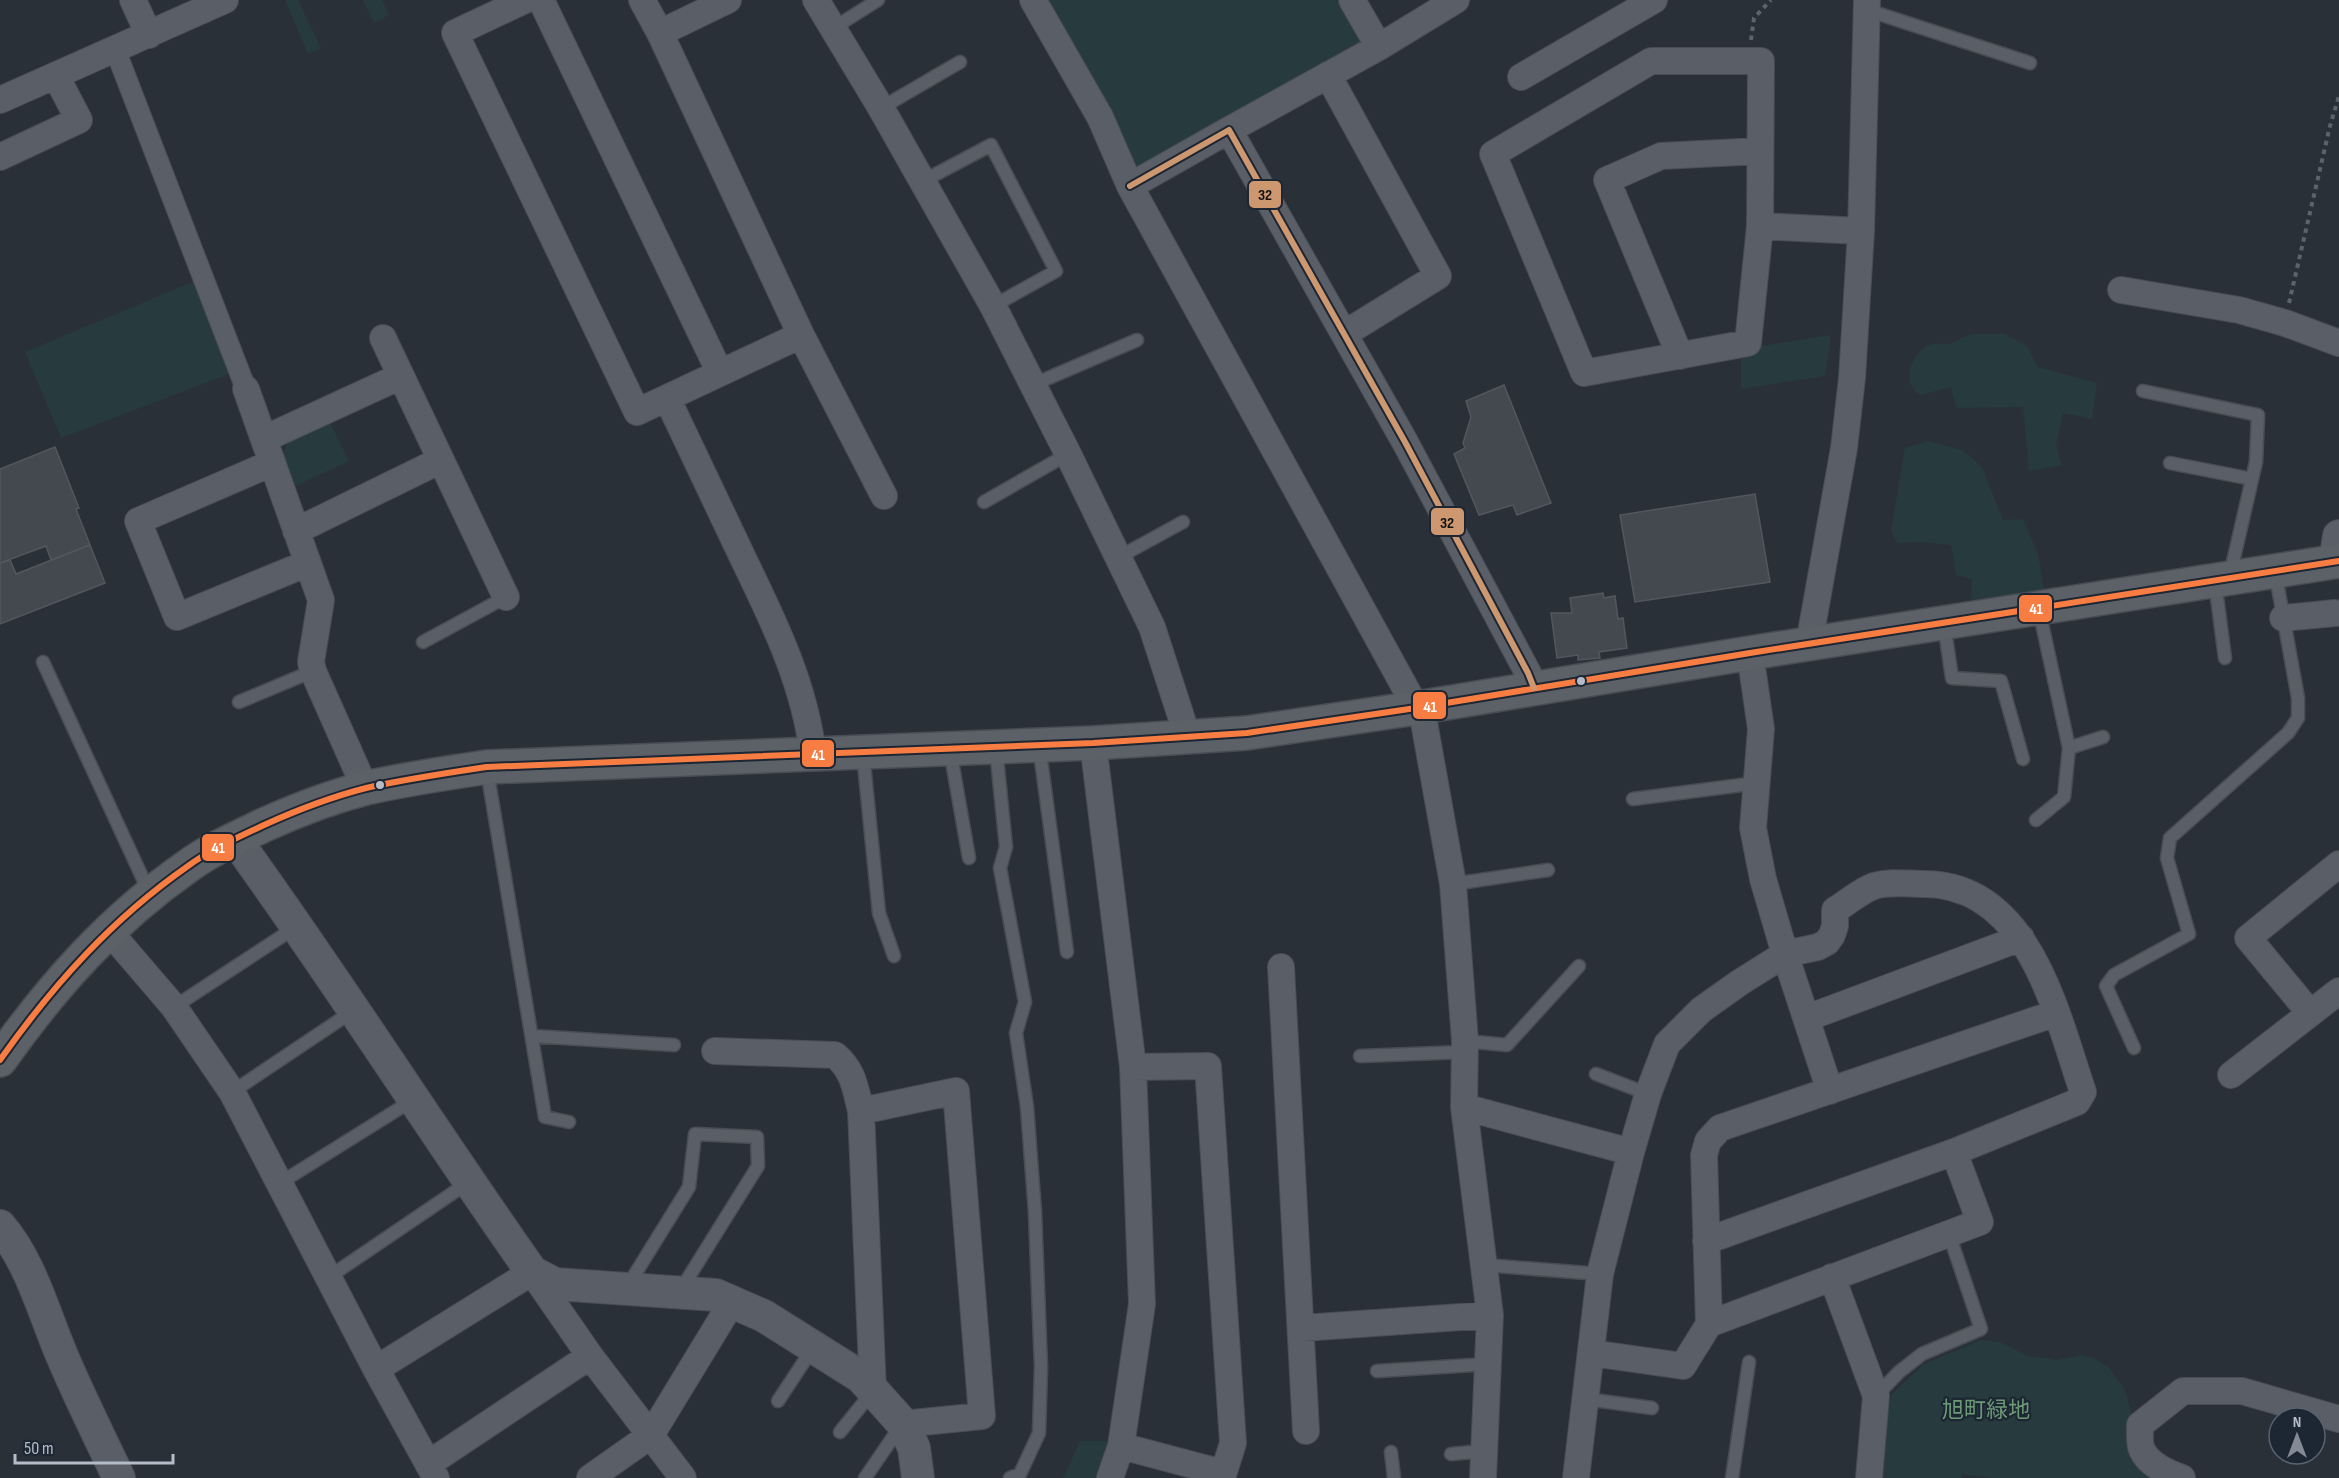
<svg xmlns="http://www.w3.org/2000/svg" width="2339" height="1478" font-family="'Sofia Sans Condensed','Noto Sans JP',sans-serif">
<style>
.green{fill:#273a3e}
.building{fill:#444950;stroke:#52575f;stroke-width:1.5}
.lines{fill:none;stroke-linecap:round;stroke-linejoin:round}
.service-casing{stroke:#484c53;stroke-width:15}
.pedestrian-casing{stroke:#484c53;stroke-width:22}
.minor-casing{stroke:#484c53;stroke-width:28}
.tertiary-casing{stroke:#484c53;stroke-width:34}
.primary-casing{stroke:#484c55;stroke-width:36}
.path{stroke:#5d636a;stroke-width:4;stroke-dasharray:4.5 4.5;stroke-linecap:butt}
.service{stroke:#5a5e66;stroke-width:12}
.pedestrian{stroke:#5a5e66;stroke-width:20}
.minor{stroke:#5a5e66;stroke-width:26}
.tertiary{stroke:#5a5e66;stroke-width:32}
.primary{stroke:#5c6168;stroke-width:33}
.bus-1-casing{stroke:#1d2633;stroke-width:10}
.bus-2-casing{stroke:#1d2633;stroke-width:10}
.bus-1{stroke:#f77d43;stroke-width:6}
.bus-2{stroke:#cd976f;stroke-width:6}
.bus-dot{fill:#b4bcc9;stroke:#1d2633;stroke-width:2}
.labels{text-anchor:middle;dominant-baseline:central;stroke-width:4.5;stroke-linejoin:round;paint-order:stroke}
.park-label{font-size:22px;fill:#6b9a76;stroke:#1d2633}
.line-badge{stroke:#1d2633;stroke-width:2}
.badge-label{font-size:16px;text-anchor:middle;font-weight:bold;fill:#fff}
.pale-badge-label{font-size:16px;text-anchor:middle;font-weight:bold;fill:#111}
</style>
<rect width="100%" height="100%" fill="#2a3038"/>
<path class="green" d="M285,0H298L321,48L308,54Z
M363,0H382L389,15L374,23Z
M1044,0H1344L1370,42L1136,174Z
M195,281L229,374L61,438L25,352Z
M1975,334H2005L2027,346L2038,367L2097,383L2092,419L2063,413L2056,446L2062,465L2029,471L2023,407L1956,408L1951,387L1920,395C1902,384 1909,359 1925,347C1933,342 1940,344 1948,344C1956,343 1962,335 1975,334Z
M1831,335L1825,376L1741,389V349Z
M329,420L349,461L293,487L282,458L288,440Z
M1927,441L1963,450L1982,467L2003,520L2023,519L2038,554L2044,590L1971,600L1972,579L1956,575L1951,545L1922,542L1898,543L1891,531L1905,448Z
M1981,1340L2000,1342L2028,1356L2058,1360L2082,1355L2093,1358L2108,1367L2124,1388L2131,1410L2134,1437L2166,1478H1992L1962,1474L1961,1478H1877L1882,1425L1892,1394L1924,1364Z
M1080,1441H1116L1104,1478H1063Z"/>
<path class="building" d="M1504,385L1551,503L1517,515L1513,505L1479,515L1454,454L1465,448L1463,443L1471,417L1466,401Z
M55,447L79,508L76,509L90,545L51,560L46,546L0,563V469Z
M1755,494L1770,582L1635,602L1620,515Z
M90,545L105,583L0,624V563L10,560L16,574Z
M1603,593L1604,598L1615,596L1618,619L1623,618L1627,648L1599,652L1600,658L1578,660V655L1557,658L1551,613H1572L1570,598Z"/>
<g class="lines">
<defs>
<path id="service" d="M1867,10L2030,63
M832,29L878,0
M881,108L960,62
M923,181L991,145L1056,271L993,306
M1032,385L1137,340
M2143,391L2258,415L2256,462L2230,575
M2170,463L2252,479
M984,502L1068,454
M1119,557L1183,522
M2215,582L2225,658
M1944,624L1952,678L2001,681L2023,759
M423,642L506,597
M43,662L149,892
M239,702L313,671
M1039,745L1067,952
M2069,748L2103,737
M996,749L1006,847L1000,868L1025,1002L1016,1033L1027,1107L1035,1212L1041,1367L1039,1433L1020,1474L1010,1478
M950,750L969,858
M863,754L879,913L894,956
M487,770L545,1117L569,1122
M1633,799L1757,783
M2036,820L2064,797L2069,748L2039,610
M1453,884L1548,870
M174,1007L296,927
M532,1036L674,1045
M1465,1041L1507,1045L1579,966
M2134,1048L2106,986L2114,975L2189,934L2167,858L2170,838L2288,733L2298,718V698L2275,571
M1360,1056L1465,1052
M1596,1074L1648,1094
M232,1092L353,1011
M280,1183L413,1100
M1484,1265L1600,1274
M329,1277L469,1182
M627,1287L689,1187L695,1134L757,1137L758,1166L680,1291
M1377,1371L1489,1364
M1876,1396L1899,1372L1922,1354L1981,1329L1949,1234
M1586,1399L1652,1408
M778,1401L813,1348
M840,1432L873,1391
M1391,1452L1394,1478
M1451,1454L1484,1451
M865,1478L900,1427
M1732,1478L1749,1362"/>
<path id="pedestrian" d="M115,49L246,389"/>
<path id="minor" d="M133,0L149,35
M525,0L455,33L637,412L801,335L660,33L642,0
M541,0L720,373
M816,0L881,108L993,306L1068,454L1152,627L1188,738
M1033,0L1100,117L1130,186L1424,722L1453,884L1465,1041L1464,1107L1490,1315L1483,1478
M1352,0L1379,47L1456,0
M660,33L728,0
M1328,75L1438,276L1344,334
M1521,77L1654,0
M0,100L225,0
M1229,130L1379,47
M0,157L79,120L56,76
M1130,186L1229,130L1405,442L1528,673L1534,688
M1760,226L1748,343L1584,373L1493,154L1651,61H1761L1760,226L1861,231
M2121,290L2239,310L2285,323L2339,343
M801,335L884,496
M383,338L506,597
M1680,356L1607,180L1661,156L1760,151
M246,389L321,600L311,662L313,671L365,788
M667,398C692,451 717,504 742,556C773,620 805,684 813,755
M264,439L401,376
M272,463L138,521L177,617L308,563
M296,531L441,460
M2283,618L2335,613
M1809,644L1844,448L1852,378L1861,231L1867,0
M1750,653L1761,729L1753,828L1763,879L1785,954L1830,1091
M1093,743L1133,1067L1142,1304L1121,1446L1110,1478
M108,930L174,1007L232,1092L376,1369L436,1478
M1281,967L1306,1431
M2310,1013L2248,938L2339,864
M1807,1018L2021,938
M715,1051L835,1055C854,1071 855,1088 861,1111
M1133,1067L1208,1066L1233,1443L1222,1478
M2231,1075L2339,991
M1464,1107L1631,1152
M1832,1277L1876,1396L1869,1478
M1709,1324L1980,1222L1954,1152
M1302,1328L1490,1315
M1591,1353L1683,1366L1709,1324L1704,1155L1708,1141L1720,1128L2056,1013
M376,1369L532,1272L590,1356L683,1478
M873,1391L861,1111L956,1091L982,1416L903,1424
M1121,1446L1223,1473
M428,1464L590,1356
M590,1478L651,1435L732,1302
M1576,1478L1600,1274L1631,1152L1648,1094L1667,1044L1701,1010L1739,983L1785,954L1818,947L1827,942L1832,935L1835,926V910C1847,903 1860,891 1874,886C1889,881 1908,884 1924,884C2029,884 2056,1013 2083,1092L2077,1102L1954,1152L1706,1241
M2182,1478C2168,1473 2149,1465 2142,1450C2139,1444 2140,1433 2140,1425L2183,1391H2242L2339,1419"/>
<path id="tertiary" d="M2335,561L2339,536
M235,839C338,981 431,1129 532,1272L555,1284L716,1295L764,1316L861,1377L903,1424L914,1448L918,1478
M0,1226C31,1262 44,1314 63,1358C80,1398 100,1438 119,1478"/>
<path id="primary" d="M0,1060C53,985 112,919 188,866C211,849 239,837 264,825C297,810 331,797 366,788C406,779 447,773 487,767L1093,743L1247,733L1416,708L1750,653L2339,561"/>
</defs>
<use href="#service" class="service-casing"/>
<use href="#pedestrian" class="pedestrian-casing"/>
<use href="#minor" class="minor-casing"/>
<use href="#tertiary" class="tertiary-casing"/>
<use href="#primary" class="primary-casing"/>
<path class="path" d="M1751,40L1754,18L1771,0
M2289,303L2330,126L2339,96"/>
<use href="#service" class="service"/>
<use href="#pedestrian" class="pedestrian"/>
<use href="#minor" class="minor"/>
<use href="#tertiary" class="tertiary"/>
<use href="#primary" class="primary"/>
<defs>
<path id="bus-1" d="M0,1060C53,985 112,919 188,866C211,849 239,837 264,825C297,810 331,797 366,788C406,779 447,773 487,767L1093,743L1247,733L1416,708L1750,653L2339,561"/>
<path id="bus-2" d="M1130,186L1229,130L1405,442L1528,673L1534,688"/>
</defs>
<use href="#bus-1" class="bus-1-casing"/>
<use href="#bus-2" class="bus-2-casing"/>
<use href="#bus-1" class="bus-1"/>
<use href="#bus-2" class="bus-2"/>
</g>
<g class="bus-dot">
<circle cx="1581" cy="681" r="5"/>
<circle cx="380" cy="785" r="5"/>
</g>
<g class="labels">
<g class="park-label">
<text x="1986" y="1410">旭町緑地</text>
</g>
</g>
<g class="line-badge">
<rect x="1248" y="180" width="34" height="29" rx="6" fill="#cd976f"/>
<rect x="1430" y="507" width="35" height="29" rx="6" fill="#cd976f"/>
<rect x="2018" y="594" width="35" height="29" rx="6" fill="#f77d43"/>
<rect x="1412" y="691" width="35" height="29" rx="6" fill="#f77d43"/>
<rect x="801" y="739" width="34" height="29" rx="6" fill="#f77d43"/>
<rect x="201" y="833" width="34" height="29" rx="6" fill="#f77d43"/>
</g>
<g class="badge-label">
<text x="2036" y="614">41</text>
<text x="1430" y="712">41</text>
<text x="818" y="760">41</text>
<text x="218" y="853">41</text>
</g>
<g class="pale-badge-label">
<text x="1265" y="200">32</text>
<text x="1447" y="528">32</text>
</g>
<g transform="translate(2297 1436)"><circle r="28" fill="#1d2633" stroke="#59626f" stroke-width="1.5"/>
<path d="M0-4.5L10 22L0 15L-10 22Z" fill="#848b96"/>
<text y="-9" font-size="16" font-weight="bold" text-anchor="middle" fill="#b4bcc9">N</text>
</g>
<path d="M15 1454v9h158v-9" fill="none" stroke="#b4bcc9" stroke-width="3"/>
<text x="24" y="1454" font-size="18" fill="#b4bcc9" stroke="#1d2633" stroke-width="4.5" paint-order="stroke">50 m</text>
</svg>
